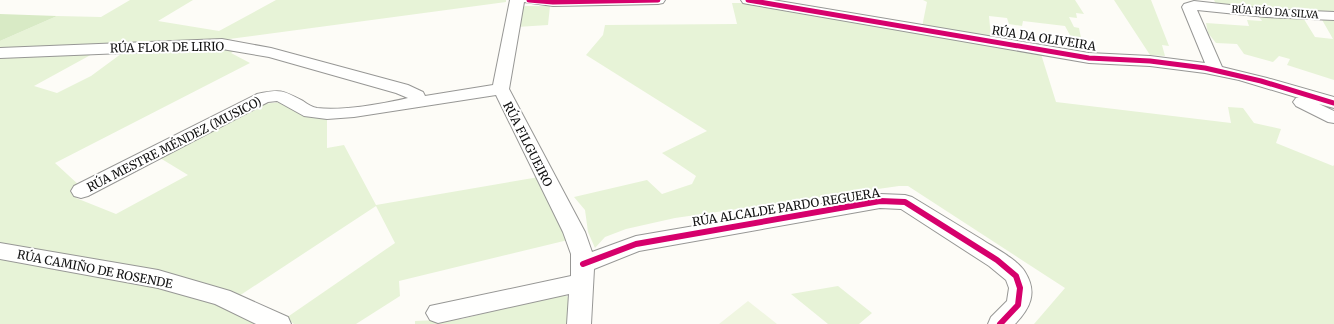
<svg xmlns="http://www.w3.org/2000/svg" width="1334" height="324" font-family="Merriweather,serif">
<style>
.green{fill:#e7f3d7}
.forest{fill:#d8eac5}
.pitch{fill:#f0f6e1}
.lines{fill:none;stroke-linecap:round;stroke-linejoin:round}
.street-casing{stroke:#979795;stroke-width:2}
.street{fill:#fffffe;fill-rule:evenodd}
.cycleway-far1-casing{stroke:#fff;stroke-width:7}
.cycleway-casing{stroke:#fff;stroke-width:9}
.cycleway-far1{stroke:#d6006c;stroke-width:5}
.cycleway{stroke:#d6006c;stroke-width:6}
.labels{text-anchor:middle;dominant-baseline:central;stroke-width:4;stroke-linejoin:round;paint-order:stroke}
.far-street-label{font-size:10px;fill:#111;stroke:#fff}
.street-label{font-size:12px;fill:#111;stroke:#fff}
</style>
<rect width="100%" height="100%" fill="#fdfcf7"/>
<path class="green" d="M130,0H193L158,21L219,31L276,0H506V2L214,41L0,50V41L57,16L101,17Z
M923,0H1075L1084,14L1076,13L1077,18L1069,17L1074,27L1079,28L1081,38L1071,37L1065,26L1023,21L1022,26L1009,24L1007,18L989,16L991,38L922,27L927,2Z
M1114,0H1151L1169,46L1162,45L1165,56L1150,55Z
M1214,0H1334V15L1217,6Z
M732,3H744L1041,54L1056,102L1231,123L1228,107L1243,108L1254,123L1281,129L1276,143L1333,166L1334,165V324H1034L1065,288L908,186H899L675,218L626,229L605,237L595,248L588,232L585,210L574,197L647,180L662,194L692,184L696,176L662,153L707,131L586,55L603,35L605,25L737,24Z
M526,6H550L548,25L517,27L521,7Z
M1257,14L1302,16L1315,37L1333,39L1321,18L1334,19V80L1287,65L1290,59L1279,56L1273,62L1244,54L1237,44L1216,43L1208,33L1206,23L1249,26L1247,20L1262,21Z
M170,48L237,49L231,53L250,63L55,163L80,186L76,198L116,214L188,175L160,158L262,104L282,102L327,119V148L344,145L376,205L539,177L568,240L399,281L400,296L356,324H294L286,318L395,243L376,206L239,296L15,248L0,243V56L96,52L34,86L57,93L91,76L125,51Z
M0,255L161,285L224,304L261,324H0Z
M838,286L872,313L859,324H828L791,294Z
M559,294L570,297L567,324H415V321L462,319Z"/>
<path class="forest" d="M0,14L57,16L0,41Z"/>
<path class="pitch" d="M748,301L777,324H719Z"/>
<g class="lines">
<defs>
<path id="street" d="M510,0H665L663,3L658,4L553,6L524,2L509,89L585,232L592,252L636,236L880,194L905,195L912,197C935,211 958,225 981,239C993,247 1017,259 1025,272C1038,293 1030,308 1015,324H988L991,317L1007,301L1009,288L1006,280L989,266L901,209L880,208L639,251L594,269L591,324H567L569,294L438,323L430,320L426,313L430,306L571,276V254L563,232L496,95L354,117L327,119L304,116L277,101L268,102L88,196L81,198L74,196L71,191L74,186L257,94C280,89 282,90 303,101C307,104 312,107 317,108C342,111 383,104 408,98L396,93L269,57L222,49L0,58V48L222,39L271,48L408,85L423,92L425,96L493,85Z
M741,0H773L1089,53L1150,56L1205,63L1182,7L1184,4L1194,1L1266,9L1334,12V20L1266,17L1197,10L1222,67L1267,78L1334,97V108L1319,104L1334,111V123L1328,122L1296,106L1293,102L1296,98H1299L1239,80L1205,73L1150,66L1089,63L748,4L743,3Z
M0,243L158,270L230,291L288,317L291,324H256L215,304L158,288L0,259Z"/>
</defs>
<use href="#street" class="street-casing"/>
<use href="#street" class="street"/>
<defs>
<path id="cycleway-far1" d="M529,0L553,2L658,0
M748,0L1089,58L1150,61L1205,68L1261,81L1334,103"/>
<path id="cycleway" d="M583,264L636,244L880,201L905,202L997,260L1016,276L1020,288L1018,305L1000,324"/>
</defs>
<use href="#cycleway-far1" class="cycleway-far1-casing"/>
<use href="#cycleway" class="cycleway-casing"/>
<use href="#cycleway-far1" class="cycleway-far1"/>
<use href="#cycleway" class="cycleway"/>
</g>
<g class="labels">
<g class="far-street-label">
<text transform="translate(1275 12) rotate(4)">RÚA RÍO DA SILVA</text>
</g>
<g class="street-label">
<text transform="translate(1044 38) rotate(9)">RÚA DA OLIVEIRA</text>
<text transform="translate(167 47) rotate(-1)">RÚA FLOR DE LIRIO</text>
<text transform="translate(174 144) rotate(-27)">RÚA MESTRE MÉNDEZ (MUSICO)</text>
<text transform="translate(528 144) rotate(63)">RÚA FILGUEIRO</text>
<text transform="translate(786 207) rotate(-9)">RÚA ALCALDE PARDO REGUERA</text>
<text transform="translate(95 269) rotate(11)">RÚA CAMIÑO DE ROSENDE</text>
</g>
</g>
</svg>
